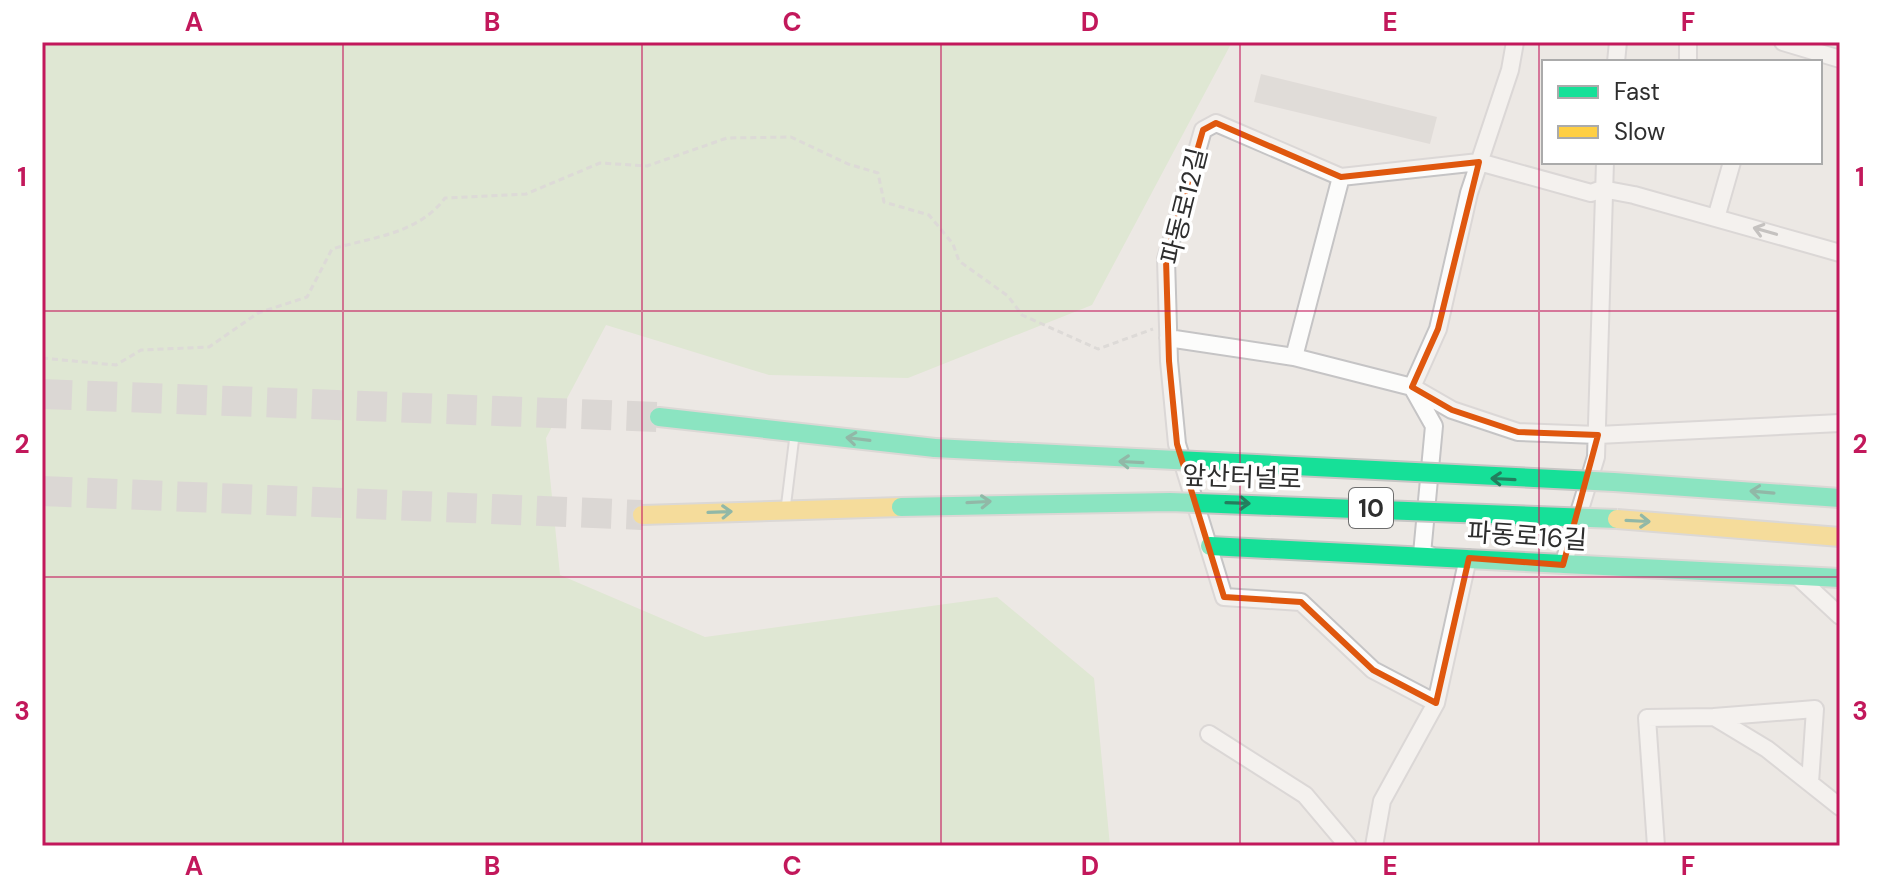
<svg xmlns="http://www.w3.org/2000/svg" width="1882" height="888" font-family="'DM Sans','Noto Sans KR',sans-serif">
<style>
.green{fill:#cee6be}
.building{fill:#d1cecb}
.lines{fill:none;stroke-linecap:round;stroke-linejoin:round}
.highway-tunnel{stroke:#c6c3c0;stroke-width:30;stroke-dasharray:30 15;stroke-linecap:butt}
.lane-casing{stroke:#c5c4c5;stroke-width:12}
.street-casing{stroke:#c5c4c5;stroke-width:20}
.fast-casing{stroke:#c6c5c4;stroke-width:22}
.slow-casing{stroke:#c6c5c4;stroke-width:22}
.path{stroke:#c9c9c8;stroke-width:3;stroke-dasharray:6 4;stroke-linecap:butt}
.lane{stroke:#fcfcfb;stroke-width:8}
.street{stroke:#fcfcfb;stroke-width:16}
.fast{stroke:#16e098;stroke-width:18}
.slow{stroke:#ffcf43;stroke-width:18}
.fast-bridge-casing{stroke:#c6c5c4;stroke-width:22;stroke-linecap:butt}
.slow-bridge-casing{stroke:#c6c5c4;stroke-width:22;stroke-linecap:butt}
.fast-bridge{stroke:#16e098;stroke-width:18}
.slow-bridge{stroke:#ffcf43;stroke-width:18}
.oneway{stroke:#959594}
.oneway2{stroke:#237e5e}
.marked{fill:none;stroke:#df570e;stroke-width:6;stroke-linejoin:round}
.grid{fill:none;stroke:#c2185b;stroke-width:2;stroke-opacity:0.55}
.labels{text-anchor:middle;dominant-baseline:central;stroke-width:7;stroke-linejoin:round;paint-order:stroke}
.shield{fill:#fff;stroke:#6d6d6d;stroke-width:2}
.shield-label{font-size:24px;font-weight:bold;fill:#2e2e2e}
.street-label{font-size:26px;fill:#2e2e2e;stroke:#fff}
.neatline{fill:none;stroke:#c2185b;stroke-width:3}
.grid-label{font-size:26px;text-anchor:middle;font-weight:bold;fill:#c2185b}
</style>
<rect width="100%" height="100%" fill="#ece8e4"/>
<path class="green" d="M42,42H1232L1092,305L908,378L769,375L606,325L546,438L560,575L705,637L997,597L1094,678L1110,846H42Z"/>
<path class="building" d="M1261,74L1437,117L1430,144L1254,102Z"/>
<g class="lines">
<path class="highway-tunnel" d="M42,394L659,417
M42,491L642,515"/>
<defs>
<path id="lane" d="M786,505L794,440"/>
<path id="street" d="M1783,42L1840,59
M1616,62L1618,42
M1688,62V42
M1716,218L1732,162
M1168,338L1294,357L1412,387L1452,410L1518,432L1598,435L1840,423
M1294,357L1341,177
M1430,555L1422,554L1434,426L1412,387L1438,329L1469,193L1510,70L1515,42
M1557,564L1563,565L1596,457L1605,162
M1798,577L1840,616
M1436,703L1373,670L1301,602L1224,597L1177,444L1169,361L1166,259L1203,130L1216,123L1341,177L1479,162L1591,193L1602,189L1634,195L1840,253
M1714,717L1815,709L1810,783
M1209,734L1305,795L1348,846
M1374,846L1382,801L1436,703L1468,558
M1656,846L1647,718L1714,717L1767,749L1840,807"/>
<path id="fast" d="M659,417L935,448
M1210,546L1840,578"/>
<path id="slow" d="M642,515L901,507"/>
</defs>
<use href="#lane" class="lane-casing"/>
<use href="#street" class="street-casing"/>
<use href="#fast" class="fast-casing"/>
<use href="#slow" class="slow-casing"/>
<path class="path" d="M42,358L116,365L141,350L209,347L258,313L307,297L332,249C373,237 418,234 445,198L526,194L600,163L647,166L727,138L791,137L848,164L878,173L884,202L929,215L953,244L959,261L1008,296L1022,315L1098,349L1153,329"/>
<use href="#lane" class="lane"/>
<use href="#street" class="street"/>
<use href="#fast" class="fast"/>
<use href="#slow" class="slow"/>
<defs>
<path id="fast-bridge" d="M935,448L1614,482L1840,498
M901,507L1170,502L1617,519"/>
<path id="slow-bridge" d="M1617,519L1840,537"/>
</defs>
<use href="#fast-bridge" class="fast-bridge-casing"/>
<use href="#slow-bridge" class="slow-bridge-casing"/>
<use href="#fast-bridge" class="fast-bridge"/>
<use href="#slow-bridge" class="slow-bridge"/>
</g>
<defs><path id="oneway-shaft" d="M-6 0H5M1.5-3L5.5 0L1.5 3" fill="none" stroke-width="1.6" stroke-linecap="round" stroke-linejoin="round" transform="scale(2)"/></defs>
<use class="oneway" href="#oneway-shaft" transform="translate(1765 231) rotate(-164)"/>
<g class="oneway2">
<use href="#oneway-shaft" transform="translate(858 439) rotate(-173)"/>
<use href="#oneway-shaft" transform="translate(1131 462) rotate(-177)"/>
<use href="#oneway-shaft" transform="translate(1503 479) rotate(-177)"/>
<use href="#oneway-shaft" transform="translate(1762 492) rotate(-175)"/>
<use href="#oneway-shaft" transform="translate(979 502) rotate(-3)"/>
<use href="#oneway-shaft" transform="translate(1238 503) rotate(2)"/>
<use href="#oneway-shaft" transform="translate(720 512) rotate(-2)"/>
<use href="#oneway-shaft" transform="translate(1638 521) rotate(3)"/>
</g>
<path d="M0 0H1882V888H0ZM1216,123L1341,177L1479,162L1438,329L1412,387L1452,410L1518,432L1598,435L1563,565L1469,558L1436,703L1373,670L1301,602L1224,597L1177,444L1169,361L1166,259L1203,130Z" fill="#ece8e4" fill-opacity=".55" fill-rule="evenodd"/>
<path class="marked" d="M1216,123L1341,177L1479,162L1438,329L1412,387L1452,410L1518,432L1598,435L1563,565L1469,558L1436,703L1373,670L1301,602L1224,597L1177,444L1169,361L1166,259L1203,130Z"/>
<path class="grid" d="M343,42V846M642,42V846M941,42V846M1240,42V846M1539,42V846M42,311H1840M42,577H1840"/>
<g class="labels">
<rect class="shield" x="1349" y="488" width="44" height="40" rx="6"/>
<g class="shield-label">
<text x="1371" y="508">10</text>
</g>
<g class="street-label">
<text transform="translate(1184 206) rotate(-76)">파동로12길</text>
<text transform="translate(1242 477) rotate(2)">앞산터널로</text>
<text transform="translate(1527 536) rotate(4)">파동로16길</text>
</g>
</g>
<rect width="1882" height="888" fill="none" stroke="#ffffff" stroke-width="88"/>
<rect x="1542" y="60" width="280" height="104" fill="#ffffff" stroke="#ababab" stroke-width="2"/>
<rect x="1558" y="86" width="40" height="12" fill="#16e098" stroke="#ababab" stroke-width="2"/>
<text x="1614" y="100" font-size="24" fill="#2e2e2e">Fast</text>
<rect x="1558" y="126" width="40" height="12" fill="#ffcf43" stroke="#ababab" stroke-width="2"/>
<text x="1614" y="140" font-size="24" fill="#2e2e2e">Slow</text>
<rect x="44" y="44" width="1794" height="800" class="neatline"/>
<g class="grid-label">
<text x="194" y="31">A</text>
<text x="492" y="31">B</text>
<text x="792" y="31">C</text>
<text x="1090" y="31">D</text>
<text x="1390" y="31">E</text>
<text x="1688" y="31">F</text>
<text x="22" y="186">1</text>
<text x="1860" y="186">1</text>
<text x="22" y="453">2</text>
<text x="1860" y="453">2</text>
<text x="22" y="720">3</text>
<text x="1860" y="720">3</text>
<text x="194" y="875">A</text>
<text x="492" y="875">B</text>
<text x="792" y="875">C</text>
<text x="1090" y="875">D</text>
<text x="1390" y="875">E</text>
<text x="1688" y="875">F</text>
</g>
</svg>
